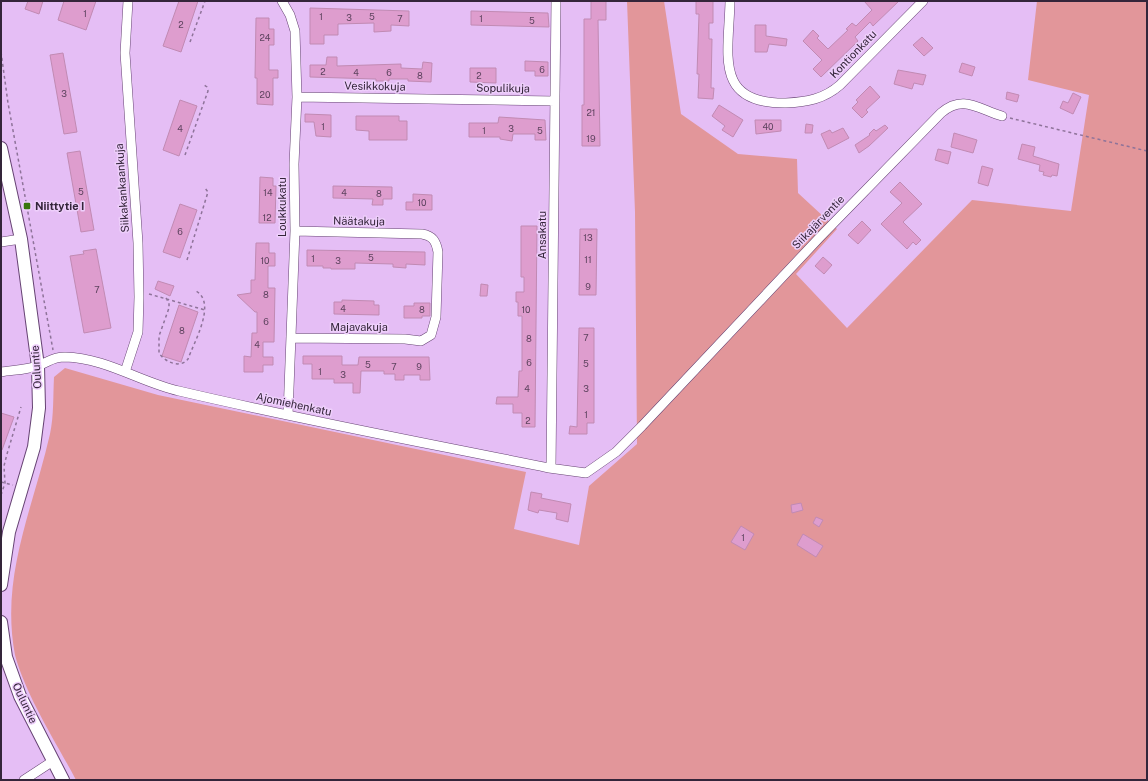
<svg xmlns="http://www.w3.org/2000/svg" width="1148" height="781" font-family="'Public Sans',sans-serif">
<style>
.green{fill:#e2969a}
.building{fill:#de9dce;stroke:#c18ab3}
.lines{fill:none;stroke-linecap:round;stroke-linejoin:round}
.street-casing{stroke:#664373;stroke-width:10}
.secondary-casing{stroke:#664373;stroke-width:14}
.path{stroke:#8e7399;stroke-width:1.5;stroke-dasharray:3 3;stroke-linecap:butt}
.street{stroke:#fff;stroke-width:9}
.secondary{stroke:#fff;stroke-width:12}
.poi-dot{fill:#39750c;stroke:#eecffb;stroke-width:1.5}
.labels{text-anchor:middle;dominant-baseline:central;stroke-width:3;stroke-linejoin:round;paint-order:stroke}
.number-label{font-size:9px;fill:#5e435f}
.street-label{font-size:11px;fill:#34253a;stroke:#eecffb}
.poi-label{font-size:11px;font-weight:bold;fill:#34253a;stroke:#eecffb;text-anchor:start}
</style>
<rect width="100%" height="100%" fill="#e5bef5"/>
<path class="green" d="M627,1H664L681,114L738,154L797,159L798,193L837,229L796,274L847,328L972,200L1071,211L1089,95L1028,80L1037,1H1147V780H76C56,742 26,696 15,655C0,576 33,509 50,434C54,416 53,395 54,377L65,368L158,395L526,472L514,529L579,545L589,486L637,444L635,212Z"/>
<path class="building" d="M28,1H43L39,14L25,9Z
M64,1H96L86,30L58,20Z
M179,1H198L181,52L163,46Z
M591,1H606V20H598L600,146H582V105H584V19H591Z
M696,1H713V23H709V39H712L711,88H714L713,99L698,98L699,74H697L699,14H696Z
M864,1H899L873,26L870,22L855,37L858,41L821,77L813,69L822,60L803,41L813,30L819,36L817,38L828,49L848,30L846,29L852,23L856,26L872,10Z
M310,8L409,11V26L391,25V31L374,32V23L338,24V35H324V44H310Z
M471,11L548,13L549,27L471,25Z
M256,18H269V29H274V45H269V70H278V78H273V105L257,104V78H255Z
M755,25H766V36L787,39L786,46L769,44L767,52H755Z
M922,37L933,48L924,56L913,45Z
M63,53L77,132L64,134L50,55Z
M327,57H337V66L401,64V68L422,69L423,62L432,63L431,82L408,81V79H389V81H376V79L310,77V65H326Z
M525,61L548,62V76H535V71H525Z
M962,63L975,67L972,76L959,72Z
M470,68H496V83L470,82Z
M898,70L926,75L923,85L914,83L912,89L894,84Z
M870,86L880,97L866,110L868,112L862,118L852,108L858,102L856,100Z
M1007,92L1019,95L1017,102L1006,99Z
M1073,93L1081,97L1073,114L1060,108L1063,101L1068,103Z
M180,100L197,106L179,156L163,150Z
M719,105L743,120L733,137L722,130L725,126L712,116Z
M305,114L331,115V137L316,136L314,122H305Z
M356,116H399V121H407V140H369V131L356,130Z
M499,117L545,120L546,140H535V134H513L512,141L500,139V137H469V123H498Z
M755,120H781V131L756,134Z
M806,124L813,125L812,133H805Z
M885,125L888,128L869,146L859,153L855,145L870,135L869,134L874,129L876,131Z
M843,128L849,138L828,149L821,134L830,130L832,133Z
M954,133L977,140L973,153L951,147Z
M1022,144L1035,147L1033,156L1059,164L1057,176L1052,175L1051,177L1043,175L1044,172L1039,171L1040,165L1018,159Z
M938,149L951,152L948,164L935,160Z
M80,151L94,230L81,232L67,153Z
M982,166L993,169L988,186L978,183Z
M260,177L273,178V186H276L275,223H259Z
M900,182L922,204L903,222L921,240L916,245L913,242L907,249L881,224L902,203L890,192Z
M333,186L392,187V199H383V205H372L373,199L333,198Z
M413,194L432,195V210H406V202H413Z
M180,204L197,210L180,258L163,252Z
M862,221L871,230L858,244L848,235Z
M521,226H537L535,427H522V413H513V404H496L497,397H518L519,371H522V316H518V302H516V292H524V277H521Z
M580,229H597L596,295H579Z
M256,243H269V253H275V266H268V288H275L274,342H263V357H273V365H263V372H244V356L251,357L252,333H257V312H255L237,295L251,293V280H255Z
M96,249L111,328L84,333L70,256L84,254L83,251Z
M307,250L425,252V265L406,264V268L393,267V264L355,263V269H331V268H323V266H307Z
M823,257L832,265L824,274L815,266Z
M158,281L174,286L170,296L155,289Z
M481,284L488,285L487,296H480Z
M342,300L374,301V305H379V315L334,314V302H342Z
M414,303H430V316H422V318H404V306H414Z
M179,305L198,312L181,362L162,356Z
M579,328H594V423H587V434H569L570,426L577,427Z
M303,356H342V365H358L359,357H429L430,380H420V375H404V380H395V374H384V371H361L360,393H353V383H334V379H312V364H303Z
M1,413L14,417L2,450H1Z
M531,492L542,494L541,498L571,504L568,522L556,519L557,513L539,510L538,513L528,510Z
M801,503L803,510L792,513L791,505Z
M816,517L823,520L819,527L813,523Z
M741,526L754,534L745,550L731,542Z
M803,534L823,546L816,557L797,545Z"/>
<g class="lines">
<defs>
<path id="street" d="M282,1L290,15L295,31L297,97L294,164L295,231L288,415
M730,1C729,54 713,104 786,103C807,102 824,99 840,85L923,1
M297,97L555,101
M1,242L21,239
M292,338L405,339L421,341L431,335L436,317L438,252C436,241 433,236 422,234L295,231
M1,372C12,370 26,370 37,366C48,363 51,357 65,357C106,358 140,382 179,391C302,420 426,443 549,468L586,473L616,452L642,426L820,237L941,113C963,94 978,109 1002,116
M125,372L138,332L139,297L138,243L125,53L128,1
M551,468L556,1
M24,780L53,761"/>
<path id="secondary" d="M1,148L21,239L38,366L39,408L34,447L9,532L1,585
M1,622L6,657L20,696L63,780"/>
</defs>
<use href="#street" class="street-casing"/>
<use href="#secondary" class="secondary-casing"/>
<path class="path" d="M190,42L205,1
M1,52L8,103L53,350
M1010,118L1147,151
M185,155L208,91L207,87L203,84
M187,260L208,192L205,188
M149,294L205,310
M166,298L169,303V308L159,336V353C165,362 180,369 188,359C194,342 217,303 196,291
M1,482L13,485
M1,495L5,483L4,466L7,454L21,407"/>
<use href="#street" class="street"/>
<use href="#secondary" class="secondary"/>
</g>
<rect class="poi-dot" x="23" y="202" width="8" height="8" rx="2"/>
<g class="labels">
<g class="number-label">
<text x="85" y="13">1</text>
<text x="321" y="16">1</text>
<text x="372" y="16">5</text>
<text x="349" y="17">3</text>
<text x="400" y="18">7</text>
<text x="481" y="18">1</text>
<text x="532" y="20">5</text>
<text x="181" y="24">2</text>
<text x="265" y="37">24</text>
<text x="542" y="69">6</text>
<text x="323" y="71">2</text>
<text x="356" y="72">4</text>
<text x="389" y="72">6</text>
<text x="420" y="75">8</text>
<text x="479" y="75">2</text>
<text x="64" y="93">3</text>
<text x="265" y="94">20</text>
<text x="591" y="112">21</text>
<text x="323" y="126">1</text>
<text x="768" y="126">40</text>
<text x="180" y="128">4</text>
<text x="511" y="128">3</text>
<text x="484" y="130">1</text>
<text x="540" y="130">5</text>
<text x="591" y="138">19</text>
<text x="81" y="191">5</text>
<text x="268" y="192">14</text>
<text x="344" y="192">4</text>
<text x="379" y="193">8</text>
<text x="422" y="202">10</text>
<text x="267" y="217">12</text>
<text x="180" y="231">6</text>
<text x="588" y="237">13</text>
<text x="371" y="257">5</text>
<text x="313" y="258">1</text>
<text x="588" y="259">11</text>
<text x="265" y="260">10</text>
<text x="338" y="260">3</text>
<text x="588" y="286">9</text>
<text x="97" y="289">7</text>
<text x="266" y="294">8</text>
<text x="343" y="308">4</text>
<text x="422" y="309">8</text>
<text x="526" y="309">10</text>
<text x="266" y="321">6</text>
<text x="182" y="330">8</text>
<text x="586" y="337">7</text>
<text x="529" y="338">8</text>
<text x="257" y="344">4</text>
<text x="529" y="362">6</text>
<text x="586" y="363">5</text>
<text x="368" y="364">5</text>
<text x="394" y="366">7</text>
<text x="419" y="366">9</text>
<text x="320" y="371">1</text>
<text x="343" y="374">3</text>
<text x="527" y="388">4</text>
<text x="586" y="388">3</text>
<text x="586" y="414">1</text>
<text x="528" y="420">2</text>
<text x="743" y="537">1</text>
</g>
<g class="street-label">
<text transform="translate(853 54) rotate(-46)">Kontionkatu</text>
<text transform="translate(375 86) rotate(1)">Vesikkokuja</text>
<text transform="translate(503 88) rotate(1)">Sopulikuja</text>
<text transform="translate(122 188) rotate(-94)">Siikakankaankuja</text>
<text transform="translate(282 207) rotate(-90)">Loukkukatu</text>
<text transform="translate(359 221) rotate(1)">Näätakuja</text>
<text transform="translate(818 222) rotate(-46)">Siikajärventie</text>
<text transform="translate(542 235) rotate(-90)">Ansakatu</text>
<text x="359" y="327">Majavakuja</text>
<text transform="translate(36 367) rotate(-94)">Ouluntie</text>
<text transform="translate(294 404) rotate(12)">Ajomiehenkatu</text>
<text transform="translate(25 703) rotate(65)">Ouluntie</text>
</g>
<g class="poi-label">
<text x="35" y="206">Niittytie I</text>
</g>
</g>
<rect width="1148" height="781" fill="none" stroke="#34253a" stroke-width="4"/>
</svg>
